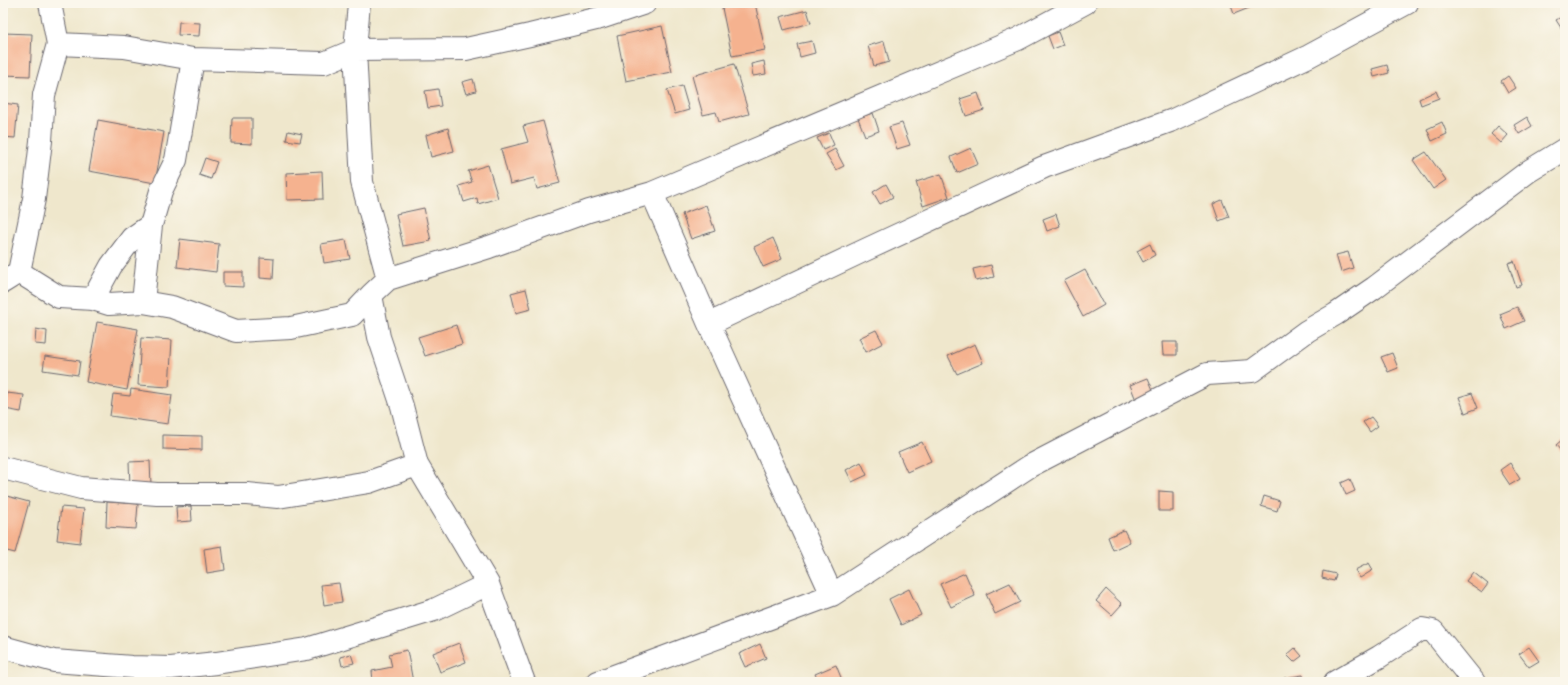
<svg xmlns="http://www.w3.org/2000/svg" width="1568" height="685" font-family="'Comic Neue',sans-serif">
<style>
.building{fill:#f5b28f}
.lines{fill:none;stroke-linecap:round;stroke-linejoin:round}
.minor-casing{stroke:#6a676e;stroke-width:24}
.minor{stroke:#fff;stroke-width:22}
</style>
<rect width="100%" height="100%" fill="#fbf7ec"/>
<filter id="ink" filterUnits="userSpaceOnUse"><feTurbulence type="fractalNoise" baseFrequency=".025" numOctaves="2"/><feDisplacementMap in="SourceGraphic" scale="8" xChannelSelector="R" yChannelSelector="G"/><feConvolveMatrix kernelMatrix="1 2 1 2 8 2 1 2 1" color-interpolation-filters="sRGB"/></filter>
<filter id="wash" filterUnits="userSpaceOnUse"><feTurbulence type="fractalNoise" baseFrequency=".012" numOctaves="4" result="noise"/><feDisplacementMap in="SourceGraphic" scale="16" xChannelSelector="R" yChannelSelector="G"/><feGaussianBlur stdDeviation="0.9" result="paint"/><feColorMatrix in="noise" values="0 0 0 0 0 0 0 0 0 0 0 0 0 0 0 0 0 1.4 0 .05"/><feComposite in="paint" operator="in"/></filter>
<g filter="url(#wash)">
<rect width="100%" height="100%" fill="#efe7cc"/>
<g id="blocks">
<path class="building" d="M747,3H755L765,50L732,56L722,8Z
M1230,3H1252L1254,6L1234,14Z
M807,10L811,23L784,30L780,17Z
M1565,15V34L1556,20Z
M179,22L200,23L199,36L178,35Z
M662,26L672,72L626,81L617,36Z
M1058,32L1063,45L1053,49L1048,36Z
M3,33L32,34L30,76L3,75Z
M812,41L815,53L800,57L797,44Z
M884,41L889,62L874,66L868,46Z
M764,61L766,74L753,76L751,64Z
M734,64L749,114L719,122L716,112L703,115L692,76Z
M1387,65L1389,73L1374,77L1372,69Z
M1508,76L1516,88L1508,93L1501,81Z
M473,79L476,91L466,94L462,82Z
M682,86L689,110L675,114L667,90Z
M438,89L441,106L428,108L425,91Z
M1436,91L1439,98L1421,105L1419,99Z
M978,93L984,110L966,116L960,99Z
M3,103L18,105L15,138L3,137Z
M873,113L879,131L865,136L858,118Z
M1527,117L1532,126L1519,134L1514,125Z
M232,118H252V144L231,143Z
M98,120L164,132L155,183L89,171Z
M543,121L560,183L537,189L534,178L510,184L501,149L528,142L523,126Z
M1442,122L1447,134L1432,141L1427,129Z
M902,123L910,145L897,149L889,127Z
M1498,126L1508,135L1501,143L1491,134Z
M448,128L454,151L431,157L426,135Z
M288,131L302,134L300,142L286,140Z
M829,133L834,145L823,150L817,138Z
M971,148L978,164L957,173L951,157Z
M835,149L844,166L836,170L826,154Z
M1426,152L1446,180L1433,189L1413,160Z
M205,158L217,162L211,179L199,175Z
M488,165L498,198L478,204L477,198L464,202L459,186L472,182L468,171Z
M322,171L323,199L287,200L286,173Z
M941,174L949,197L923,206L916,182Z
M886,184L893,197L880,204L873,192Z
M1222,200L1229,217L1219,221L1213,204Z
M706,205L715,231L691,239L682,214Z
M424,208L431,241L403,246L396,214Z
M1056,214L1060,226L1047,231L1043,219Z
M773,238L782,259L763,267L754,247Z
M180,239L219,244L216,272L177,267Z
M346,240L350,259L324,263L321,244Z
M1150,244L1155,255L1143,262L1137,251Z
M1348,252L1353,268L1341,272L1336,255Z
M260,258L274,259L273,279L260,278Z
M1514,261L1522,285L1516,287L1508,263Z
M991,265L994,277L976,281L973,269Z
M1085,270L1104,305L1083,317L1064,281Z
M223,272H243V287L223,286Z
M526,289L531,309L516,313L511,293Z
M1517,307L1524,321L1506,329L1500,314Z
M97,322L138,329L127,390L86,382Z
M456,325L462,344L425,356L418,337Z
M36,329L47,331L46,345L35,344Z
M876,330L883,343L866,352L859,338Z
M141,338L172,340L169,387L138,385Z
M1162,342H1177V355H1163Z
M975,344L983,363L957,374L948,356Z
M1392,353L1398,368L1388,372L1381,357Z
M45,356L80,361L78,375L43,370Z
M1148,378L1156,397L1138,405L1130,385Z
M131,389L172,395L168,424L110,416L113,394L130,396Z
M7,393L24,395L21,412L5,409Z
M1472,393L1478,408L1465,413L1459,397Z
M1371,417L1378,426L1370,432L1363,422Z
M163,435L202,436V450L163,449Z
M1564,438L1565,439V456L1556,445Z
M922,442L931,461L907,472L898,452Z
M150,461L151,485L130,486L129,462Z
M861,462L867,475L852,482L846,470Z
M1510,463L1520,479L1510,485L1500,470Z
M1350,479L1355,491L1346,495L1341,483Z
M1159,491L1173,492V511H1159Z
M3,495L29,502L15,553L3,550Z
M1264,496L1280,501L1277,511L1261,506Z
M107,502L138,504L136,529L106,527Z
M191,506L192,521L177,522L176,507Z
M61,507L84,509L80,543L57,540Z
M1124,530L1130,542L1113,550L1108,537Z
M222,546L225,570L207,573L204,549Z
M1369,563L1373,570L1360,578L1355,570Z
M1323,571L1336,574L1334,581L1322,578Z
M1473,572L1488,584L1482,592L1466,581Z
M965,573L975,596L951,607L940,584Z
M339,583L342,602L324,605L321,585Z
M1010,583L1020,602L995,614L986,594Z
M909,589L921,615L901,625L889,599Z
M1106,589L1122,604L1112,615L1096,601Z
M459,643L466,662L440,672L433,653Z
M760,644L766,658L745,667L739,654Z
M1529,647L1539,661L1529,667L1519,654Z
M1295,648L1302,656L1294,662L1287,655Z
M407,650L413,682H373L372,671L392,667L389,654Z
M351,654L354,663L342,666L340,657Z
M836,665L842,680L838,682H819L815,674Z
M1303,675L1304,681L1284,682V678Z
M230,677V682H208V680Z"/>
</g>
</g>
<g filter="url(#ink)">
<use href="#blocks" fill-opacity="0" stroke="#6a676e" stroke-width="1"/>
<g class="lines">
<defs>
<path id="minor" d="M359,3L355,50L362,182L388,279L371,295L379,337L402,406L417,465L488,584L524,682
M58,44L124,47L193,59L324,63L355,50L466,49L530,35L600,18L645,3
M652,193L709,324L832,595
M19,272L34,199L41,141L44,95L58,44L50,3
M388,279L489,247L589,211L652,193L1018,39L1085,3
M3,282L19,272L59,297L93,299L109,304L143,302L172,307L236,331L291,328L352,315L371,295
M93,299L111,266L132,238L151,225L161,191L176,160L193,59
M143,302L151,225
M709,324L863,251L1044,167L1173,120L1309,56L1407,3
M3,468L81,488L157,494H247L278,497L369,482L417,465
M3,647L54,661L132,667L171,668L216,663L307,649L434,610L488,584
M598,682L832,595L1030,466L1207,374L1252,371L1307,331L1336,314L1374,288L1529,171L1565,149
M1335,682L1379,657L1422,629L1433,631L1474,682"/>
</defs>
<use href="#minor" class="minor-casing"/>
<use href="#minor" class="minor"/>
</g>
</g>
<rect width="1568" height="685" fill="none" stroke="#fbf7ec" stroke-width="16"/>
</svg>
